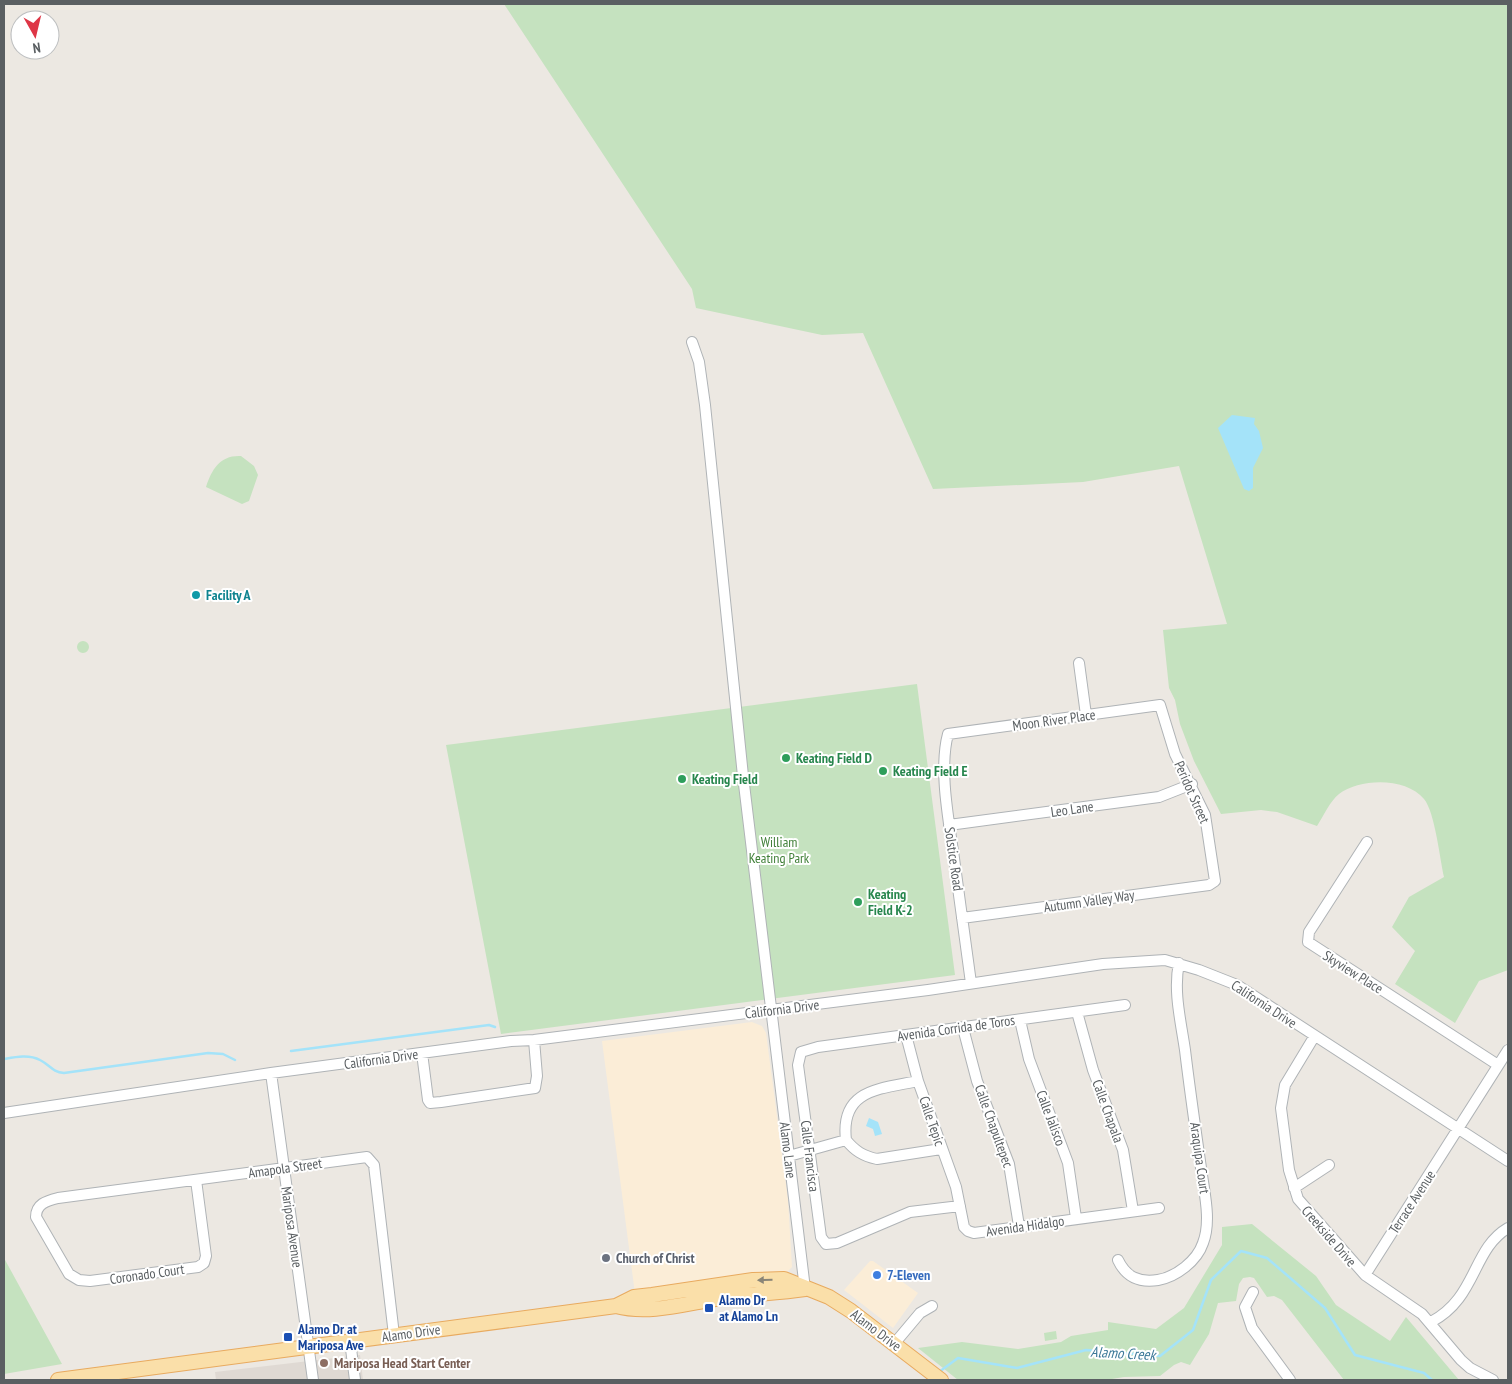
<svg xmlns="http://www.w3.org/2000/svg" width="1512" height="1384" font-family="'PT Sans Narrow',sans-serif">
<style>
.commercial{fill:#fbedd7}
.education{fill:#dfd9d3}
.green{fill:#c5e2bf}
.water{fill:#a4e3f9}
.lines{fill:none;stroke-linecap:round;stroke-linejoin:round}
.stream{stroke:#a4e3f9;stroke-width:2.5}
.minor-casing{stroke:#afb3b6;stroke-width:12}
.major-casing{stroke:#e8aa5f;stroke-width:16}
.minor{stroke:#fff;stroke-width:10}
.major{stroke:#fadfa9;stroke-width:14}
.oneway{fill:#8a8577}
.culture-dot{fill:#0f9aa8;stroke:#fff;stroke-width:2}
.leisure-dot{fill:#2e9e5b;stroke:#fff;stroke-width:2}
.worship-dot{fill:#6b7280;stroke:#fff;stroke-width:2}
.shop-dot{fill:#3f7fe0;stroke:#fff;stroke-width:2}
.transit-dot{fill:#1a4fb4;stroke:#fff;stroke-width:2}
.education-dot{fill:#8d6e63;stroke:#fff;stroke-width:2}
.labels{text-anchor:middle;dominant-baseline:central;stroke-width:4;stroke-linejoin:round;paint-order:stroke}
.culture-label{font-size:14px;font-weight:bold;fill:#0d838f;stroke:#fff;text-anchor:start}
.street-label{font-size:14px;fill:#5a5f62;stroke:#fff}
.leisure-label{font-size:14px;font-weight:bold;fill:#27864d;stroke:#fff;text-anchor:start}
.park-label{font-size:14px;fill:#42813a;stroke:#fff}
.worship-label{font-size:14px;font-weight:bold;fill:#5b616d;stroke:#fff;text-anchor:start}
.shop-label{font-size:14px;font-weight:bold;fill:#366cbe;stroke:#fff;text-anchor:start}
.transit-label{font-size:14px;font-weight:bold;fill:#164399;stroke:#fff;text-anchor:start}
.education-label{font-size:14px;font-weight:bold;fill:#785e54;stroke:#fff;text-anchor:start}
.water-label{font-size:15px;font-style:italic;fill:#3e7a99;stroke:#fff}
</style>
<rect width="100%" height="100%" fill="#ece8e2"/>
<path class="commercial" d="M752,1022L762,1026L766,1033L788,1200L792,1267L785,1274L635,1294L602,1041Z
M870,1261H873L918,1293L893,1328L844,1290Z"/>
<path class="education" d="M360,1355L363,1380H216L215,1372Z"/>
<path class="green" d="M504,4H1508V970L1479,981L1455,1023L1395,984L1415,951L1392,927L1409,897L1444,877C1440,860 1435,812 1424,799C1406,777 1360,778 1339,794C1330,801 1323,817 1317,826L1277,812L1261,810L1221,814L1194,761L1180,724L1175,700L1169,688L1163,630L1227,624L1179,466L1083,482L933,489L863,333L822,335L696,308L692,289Z
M241,456L254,466L258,475L249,501L242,504L206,487C212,469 220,455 241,456Z
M77 647a6 6 0 1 1 12 0a6 6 0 1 1-12 0Z
M917,684L955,975L501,1034L446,745Z
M1252,1224L1316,1276L1336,1305L1390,1341L1406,1317L1459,1380H1344L1282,1300L1274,1296L1267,1297L1254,1278L1250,1277L1243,1278L1239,1284L1236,1301L1218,1303L1209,1334L1190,1365L1181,1362L1174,1365L1160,1376L1124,1377L1106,1380H958L918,1348L962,1342L1018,1349L1061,1342L1071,1336L1108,1330V1322L1156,1329L1184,1308L1222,1245V1227Z
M4,1258L62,1364L4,1374Z
M1056,1331L1057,1339L1045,1341L1044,1333Z"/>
<path class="water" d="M1232,415L1255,418L1254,424L1259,431L1263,448L1253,468V488L1249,491L1244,489L1218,428Z
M869,1118L878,1122L882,1134L875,1136L873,1129L866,1126Z"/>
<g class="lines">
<path class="stream" d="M291,1051L489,1025L495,1027
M4,1059C15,1057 29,1054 40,1060C50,1065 52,1072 64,1073L208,1053L223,1054L235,1060
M939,1372L958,1358L1017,1368L1086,1350L1160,1356L1193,1330L1211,1280L1241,1251L1267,1258L1325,1308L1355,1355L1424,1373L1432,1380"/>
<defs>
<path id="minor" d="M692,342L699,362L705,405L743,776L805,1289
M1079,663L1086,715
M949,825L1159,797L1192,784
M1367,842L1309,932L1308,942L1498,1065
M962,918L1209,885L1215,881L1205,815L1175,754L1160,705L948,734C939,768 948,816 953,851C959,895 965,939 971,983
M1077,1012L1093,1070L1123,1150L1133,1211
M1020,1020L1029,1059L1068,1163L1076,1218
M963,1028L977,1081L1009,1164L1019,1226
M906,1035L918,1081L956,1187L964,1227L968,1231L974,1233L1159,1208
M1314,1037L1285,1085L1281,1108L1289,1170L1298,1199L1365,1275L1422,1314L1461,1360L1470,1368L1493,1380
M422,1053L428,1100L430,1103L441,1102L535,1088L537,1076L534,1040
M271,1073L313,1380
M918,1081C880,1089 840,1089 846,1140C855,1151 863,1156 877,1159L941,1149
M4,1113L271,1073L511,1041L534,1040L928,990L1103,964L1165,960L1199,970L1237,985L1508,1161
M789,1156L846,1140
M196,1180L206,1256L204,1263L198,1267L90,1281L79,1280L69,1274L36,1217C36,1204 46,1201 58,1198L367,1157L374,1165L394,1335
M1294,1188L1329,1165
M960,1206L910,1212L837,1243L826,1244L821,1237L798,1065L801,1052L818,1047L1125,1005
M1118,1260C1126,1277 1139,1283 1158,1280C1176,1277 1197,1261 1203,1243C1211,1222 1205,1196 1202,1175C1196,1133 1190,1092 1185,1050C1181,1022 1173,991 1179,963
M1365,1275L1508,1050
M1253,1292L1245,1307L1252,1328L1290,1380
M1431,1322C1477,1298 1472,1249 1508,1228
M350,1341L355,1380
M894,1344L920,1313L932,1306"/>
<path id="major" d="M616,1306C650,1315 687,1303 721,1298C749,1294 777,1293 805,1289
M58,1380L616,1306L634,1297L652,1295L753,1280L784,1279L829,1297L851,1311L941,1380"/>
</defs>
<use href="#minor" class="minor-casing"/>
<use href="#major" class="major-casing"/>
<use href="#minor" class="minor"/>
<use href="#major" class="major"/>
</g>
<defs><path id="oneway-solid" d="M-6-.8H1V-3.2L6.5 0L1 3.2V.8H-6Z" transform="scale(1.25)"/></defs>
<use class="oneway" href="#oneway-solid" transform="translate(765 1280) rotate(179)"/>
<circle class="culture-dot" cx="196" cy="595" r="5"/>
<g class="leisure-dot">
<circle cx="786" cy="758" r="5"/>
<circle cx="883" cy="771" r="5"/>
<circle cx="682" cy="779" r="5"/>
<circle cx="858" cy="902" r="5"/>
</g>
<circle class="worship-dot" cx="606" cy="1258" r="5"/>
<circle class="shop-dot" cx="877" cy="1275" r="5"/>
<g class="transit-dot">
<rect x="704" y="1303" width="10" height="10" rx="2.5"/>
<rect x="283" y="1332" width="10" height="10" rx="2.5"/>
</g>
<circle class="education-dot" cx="324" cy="1363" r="5"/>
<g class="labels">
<g class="culture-label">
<text x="206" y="595">Facility A</text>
</g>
<g class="street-label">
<text transform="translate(1054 720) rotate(-8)">Moon River Place</text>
<text transform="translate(1192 792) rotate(66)">Peridot Street</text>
<text transform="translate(1072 809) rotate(-8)">Leo Lane</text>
<text transform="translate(954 859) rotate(82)">Solstice Road</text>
<text transform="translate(1089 901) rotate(-8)">Autumn Valley Way</text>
<text transform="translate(1353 972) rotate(32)">Skyview Place</text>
<text transform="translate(1264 1004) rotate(33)">California Drive</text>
<text transform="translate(782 1009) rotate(-7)">California Drive</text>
<text transform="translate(956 1028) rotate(-8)">Avenida Corrida de Toros</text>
<text transform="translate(381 1059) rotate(-8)">California Drive</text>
<text transform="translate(1108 1111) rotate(70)">Calle Chapala</text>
<text transform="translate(1051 1118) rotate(69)">Calle Jalisco</text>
<text transform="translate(932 1121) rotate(71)">Calle Tepic</text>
<text transform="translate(994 1126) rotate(70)">Calle Chapultepec</text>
<text transform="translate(788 1150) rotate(83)">Alamo Lane</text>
<text transform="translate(810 1156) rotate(83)">Calle Francisca</text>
<text transform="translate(1200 1158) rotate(82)">Araquipa Court</text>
<text transform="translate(285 1168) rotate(-8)">Amapola Street</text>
<text transform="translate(1412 1202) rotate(-57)">Terrace Avenue</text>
<text transform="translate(1025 1226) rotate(-8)">Avenida Hidalgo</text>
<text transform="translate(292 1227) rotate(82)">Mariposa Avenue</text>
<text transform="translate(1329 1236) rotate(49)">Creekside Drive</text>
<text transform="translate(147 1274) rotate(-8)">Coronado Court</text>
<text transform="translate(876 1330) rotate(37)">Alamo Drive</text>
<text transform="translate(411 1333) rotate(-8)">Alamo Drive</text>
</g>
<g class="leisure-label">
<text x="796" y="758">Keating Field D</text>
<text x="893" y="771">Keating Field E</text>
<text x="692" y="779">Keating Field</text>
<text x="868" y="894">Keating<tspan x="868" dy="16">Field K-2</tspan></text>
</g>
<g class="park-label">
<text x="779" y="842">William<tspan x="779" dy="16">Keating Park</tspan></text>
</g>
<g class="worship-label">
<text x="616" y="1258">Church of Christ</text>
</g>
<g class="shop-label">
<text x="887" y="1275">7-Eleven</text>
</g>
<g class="transit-label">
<text x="719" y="1300">Alamo Dr<tspan x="719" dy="16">at Alamo Ln</tspan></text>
<text x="298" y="1329">Alamo Dr at<tspan x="298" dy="16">Mariposa Ave</tspan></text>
</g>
<g class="education-label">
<text x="334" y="1363">Mariposa Head Start Center</text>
</g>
<g class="water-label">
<text transform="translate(1123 1353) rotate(3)">Alamo Creek</text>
</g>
</g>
<rect width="1512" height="1384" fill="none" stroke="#5a5f62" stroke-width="10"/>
<g transform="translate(35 35) rotate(172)"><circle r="24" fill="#ffffff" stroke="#bdbfc0"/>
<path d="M0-4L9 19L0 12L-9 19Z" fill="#de3646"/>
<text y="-8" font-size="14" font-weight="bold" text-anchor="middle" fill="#5a5f62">N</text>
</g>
</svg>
